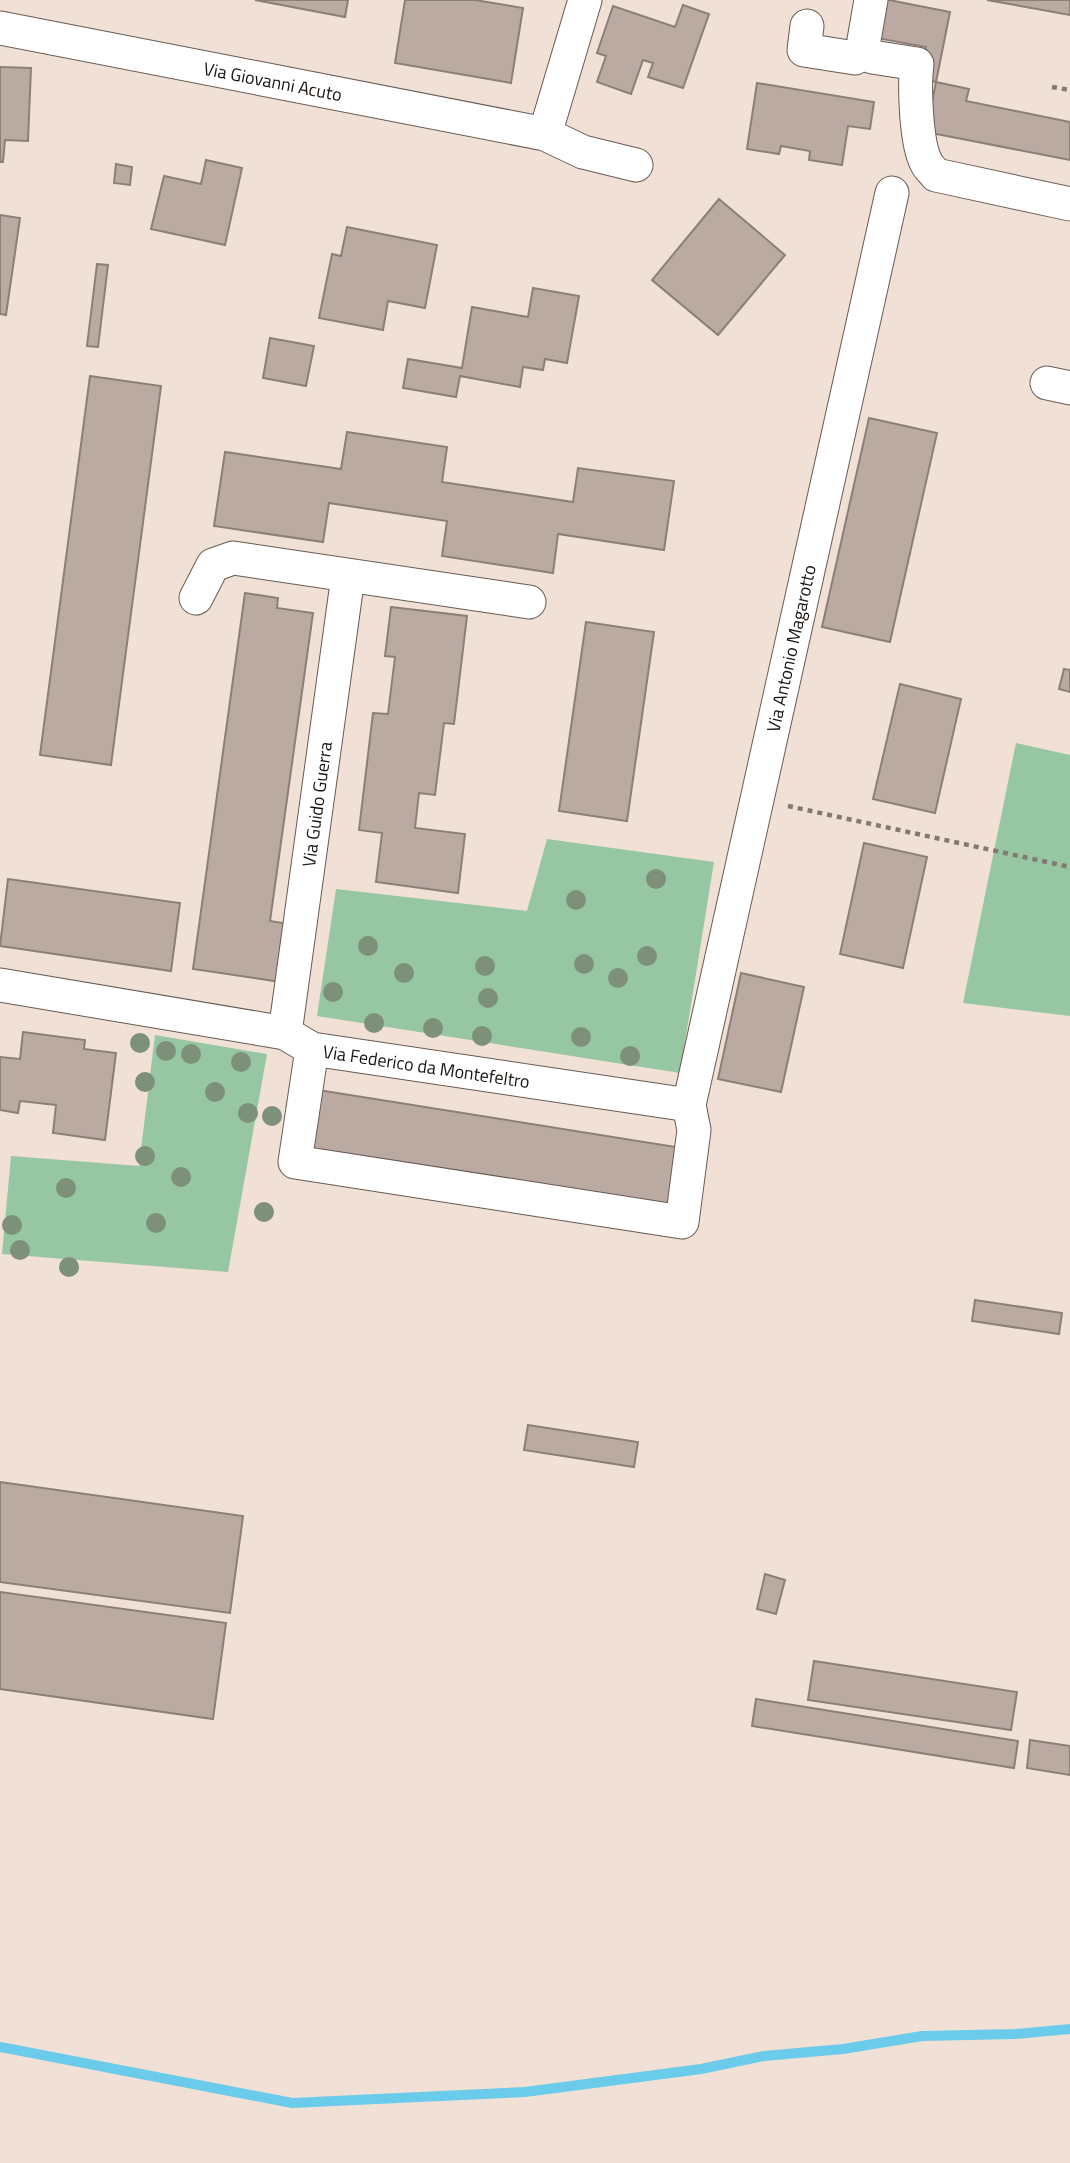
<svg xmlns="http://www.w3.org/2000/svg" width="1070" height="2163" font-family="'Titillium Web',sans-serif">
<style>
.green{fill:#96c7a2}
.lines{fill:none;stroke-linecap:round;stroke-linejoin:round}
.stream{stroke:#6bcbeb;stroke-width:10}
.building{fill:#bbaaa2;stroke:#8e7f76;stroke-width:2}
.minor-casing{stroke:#685a52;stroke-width:35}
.path{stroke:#847972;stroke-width:4.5;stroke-dasharray:5 5;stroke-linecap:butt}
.minor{stroke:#fff;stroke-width:33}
.tree{fill:#7c907a}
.labels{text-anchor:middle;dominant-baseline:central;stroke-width:7;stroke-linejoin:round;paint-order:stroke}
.street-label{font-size:18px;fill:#191410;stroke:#fff}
</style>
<rect width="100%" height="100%" fill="#f1e0d6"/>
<path class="green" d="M1016,743L1070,755V1016L963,1003Z
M547,839L714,862L680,1073L317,1016L336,889L527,911Z
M155,1035L267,1054L228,1272L2,1254L11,1156L139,1166Z"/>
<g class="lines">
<path class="stream" d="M0,2047L292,2103L525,2092L701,2069L764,2056L843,2049L922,2036L1015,2034L1070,2029"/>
</g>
<path class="building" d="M255,0H348L345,17Z
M405,0H475L523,8L511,83L395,63Z
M873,0H889L950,12L936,82L920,79L926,47L866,36Z
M987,0H1070V15Z
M683,5L709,14L683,88L648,77L653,63L643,60L631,94L597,82L606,56L597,53L613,6L675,27Z
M0,67L31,68L28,141L5,140L3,162H0Z
M936,82L969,89L966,101L1070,122V160L926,132Z
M757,83L874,102L870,129L848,126L842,165L809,160L810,151L781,146L779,154L747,149Z
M206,160L242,168L225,245L151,229L164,176L201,184Z
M116,164L132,167L130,185L114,183Z
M719,199L785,255L718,335L652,280Z
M0,215L20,218L6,315L0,314Z
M347,227L437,245L425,308L388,301L383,330L319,318L332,254L341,256Z
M97,264L108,265L98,347L87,346Z
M533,288L579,296L567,363L545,359L543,370L523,367L520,387L460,376L456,397L403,388L408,359L462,368L472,307L528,317Z
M270,338L314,346L306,386L263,378Z
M90,376L161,386L111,765L40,755Z
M869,418L937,433L890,642L822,627Z
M347,432L447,447L442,482L573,502L578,468L674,481L664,550L558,534L553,573L442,556L447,521L329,503L323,542L214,526L225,452L341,469Z
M245,593L278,598L277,608L313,613L270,921L289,924L281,982L193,969Z
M391,607L467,616L454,724L444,723L435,795L419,793L415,828L465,834L458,893L376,882L382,833L359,830L373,713L388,714L395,657L385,656Z
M586,622L654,632L627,821L559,811Z
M1064,669L1070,670V692L1059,689Z
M900,684L961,699L935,813L873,799Z
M864,843L927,857L903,968L840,954Z
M8,879L180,903L171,971L0,946Z
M741,973L804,987L781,1092L718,1079Z
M23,1032L85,1040L84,1049L116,1053L105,1140L53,1133L56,1105L20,1101L18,1113L0,1110V1057L20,1059Z
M312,1089L682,1148L672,1210L302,1157Z
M975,1300L1062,1313L1059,1334L972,1321Z
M528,1425L638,1442L634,1467L524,1450Z
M0,1482L243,1516L230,1613L0,1582Z
M765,1574L785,1580L776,1614L757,1609Z
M0,1592L226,1623L213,1719L0,1689Z
M814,1661L1017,1692L1011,1730L808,1700Z
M756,1699L1018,1741L1014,1768L752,1726Z
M1030,1740L1070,1746V1775L1027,1768Z"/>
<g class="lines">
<defs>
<g id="minor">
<path d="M871,0L864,40V51L872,57L917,64C914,86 916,143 926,162C928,167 933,171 936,175L1070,204"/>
<path d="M807,26L804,50L855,58L864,51"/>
<path id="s1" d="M0,28L545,134L583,152L636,165"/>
<path d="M545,134L585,0"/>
<path d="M1047,383L1070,388"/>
<path d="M196,598L213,565L233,558L529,602"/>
<path id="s2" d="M0,985L285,1033L312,1049L689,1105"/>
<path id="s3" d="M285,1033L348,576"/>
<path id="s4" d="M312,1049L295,1162L682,1222L694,1130L689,1105L892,193"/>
</g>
</defs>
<use href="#minor" class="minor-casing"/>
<path class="path" d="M1052,87L1070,90
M788,806L1070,867"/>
<use href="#minor" class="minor"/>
</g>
<g class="tree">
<circle cx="656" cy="879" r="10"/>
<circle cx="576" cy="900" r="10"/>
<circle cx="368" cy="946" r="10"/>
<circle cx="647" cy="956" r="10"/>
<circle cx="584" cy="964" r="10"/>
<circle cx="485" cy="966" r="10"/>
<circle cx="404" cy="973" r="10"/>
<circle cx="618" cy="978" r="10"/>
<circle cx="333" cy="992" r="10"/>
<circle cx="488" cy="998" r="10"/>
<circle cx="374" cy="1023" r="10"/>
<circle cx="433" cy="1028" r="10"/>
<circle cx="482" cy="1036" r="10"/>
<circle cx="581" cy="1037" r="10"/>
<circle cx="140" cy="1043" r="10"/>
<circle cx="166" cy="1051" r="10"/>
<circle cx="191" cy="1054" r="10"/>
<circle cx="630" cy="1056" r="10"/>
<circle cx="241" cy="1062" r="10"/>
<circle cx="145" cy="1082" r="10"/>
<circle cx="215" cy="1092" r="10"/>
<circle cx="248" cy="1113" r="10"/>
<circle cx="272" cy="1116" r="10"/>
<circle cx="145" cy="1156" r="10"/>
<circle cx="181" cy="1177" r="10"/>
<circle cx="66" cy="1188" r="10"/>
<circle cx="264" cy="1212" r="10"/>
<circle cx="156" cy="1223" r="10"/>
<circle cx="12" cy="1225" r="10"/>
<circle cx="20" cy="1250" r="10"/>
<circle cx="69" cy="1267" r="10"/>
</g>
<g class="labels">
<g class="street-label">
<text stroke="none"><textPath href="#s1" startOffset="278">Via Giovanni Acuto</textPath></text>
<text stroke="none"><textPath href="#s4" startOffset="1092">Via Antonio Magarotto</textPath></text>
<text stroke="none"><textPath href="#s3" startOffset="231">Via Guido Guerra</textPath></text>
<text stroke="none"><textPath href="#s2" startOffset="436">Via Federico da Montefeltro</textPath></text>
</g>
</g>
</svg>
